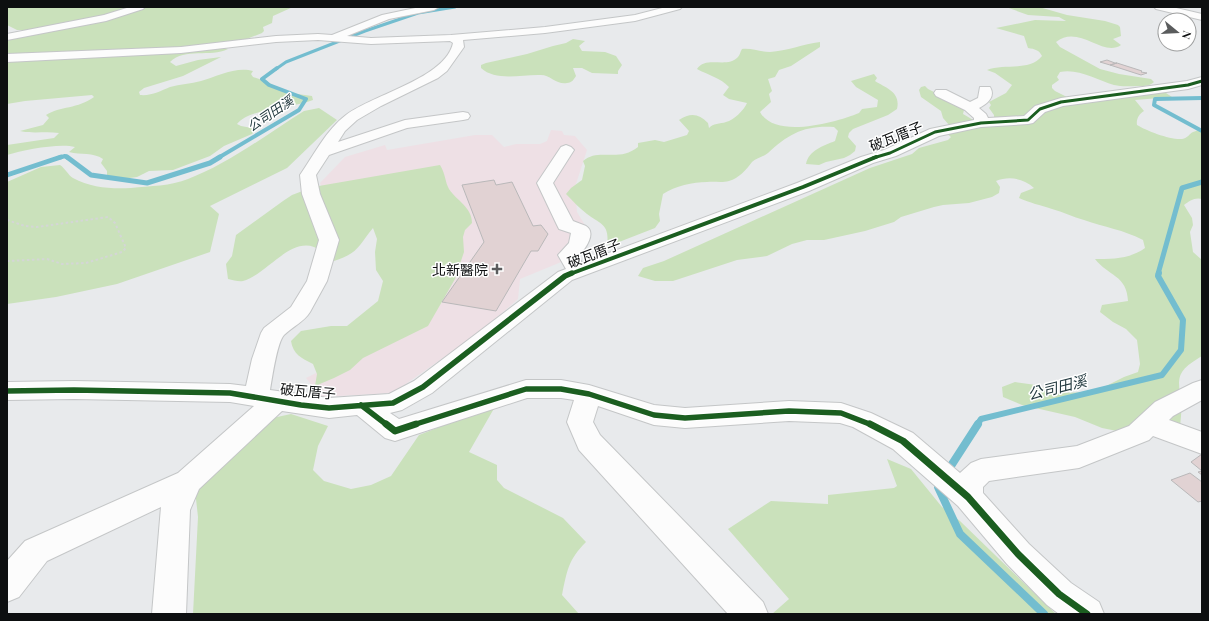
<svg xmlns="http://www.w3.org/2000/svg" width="1209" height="621" font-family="'Playfair Display','Noto Sans TC',serif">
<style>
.medical{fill:#eee0e5}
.green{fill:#cae1bb}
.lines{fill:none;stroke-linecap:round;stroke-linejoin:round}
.stream-far4{stroke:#73bdcf;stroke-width:3}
.stream-far3{stroke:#73bdcf;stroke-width:4}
.stream-far2{stroke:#73bdcf;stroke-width:5}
.stream-far1{stroke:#73bdcf;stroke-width:6}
.stream{stroke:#73bdcf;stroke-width:8}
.building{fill:#e1d2d3;stroke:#b9b8b9}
.minor-casing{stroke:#c4c6c7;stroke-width:2}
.path{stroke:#d4d6d6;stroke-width:2;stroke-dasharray:2.5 2.5;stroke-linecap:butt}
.minor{fill:#fcfcfc;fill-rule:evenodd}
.cycleway-far3-casing{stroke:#fff;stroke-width:4.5}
.cycleway-far2-casing{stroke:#fff;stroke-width:6}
.cycleway-far1-casing{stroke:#fff;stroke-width:8}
.cycleway-casing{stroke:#fff;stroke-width:10}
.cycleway-far3{stroke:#1b5e20;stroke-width:3}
.cycleway-far2{stroke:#1b5e20;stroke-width:4}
.cycleway-far1{stroke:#1b5e20;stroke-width:5.5}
.cycleway{stroke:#1b5e20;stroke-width:7}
.poi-dot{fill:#5a5c5d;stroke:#fff;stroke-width:1.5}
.labels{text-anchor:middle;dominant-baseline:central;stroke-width:3;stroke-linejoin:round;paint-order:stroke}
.far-water-label{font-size:13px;font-style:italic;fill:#21383e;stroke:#fff}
.street-label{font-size:14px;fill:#0d0f10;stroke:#fff}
.poi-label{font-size:14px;fill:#0d0f10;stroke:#fff;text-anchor:end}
.water-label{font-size:15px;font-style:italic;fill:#21383e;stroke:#fff}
</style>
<rect width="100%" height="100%" fill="#e8eaec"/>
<path class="medical" d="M551,130L562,131L564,135L575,136L587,150L575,187L577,212L588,230L571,258L520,279L518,299L480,332L393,393L321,397L306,378L397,333L462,245L324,193L320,183L345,157L385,145L387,150L475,135H492L504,147L516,144H540L547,141Z"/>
<path class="green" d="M7,7H138L121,12L32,30H17L7,25Z
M145,7H293L273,16L272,23L263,27L264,31L262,33L224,48L228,49C210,58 185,47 170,62L176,66L198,60L221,57L183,76L144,88L139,92L140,95C152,96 160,91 170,87C180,84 191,84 201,81C217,76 237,66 253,71L251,74L253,77L268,82L283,92L312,96L313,100C293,108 250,108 237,124L241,126L257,129L252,134L224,146L210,156L173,170L149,171L137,177L122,179L107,175V171L101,163L103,159C93,152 81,155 69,152L75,147C59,143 24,150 7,155V145L54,138L59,133C46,131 33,134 20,131L43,125L49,118L46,115C60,106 78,109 94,97L92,95L25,101L7,104V36L126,13Z
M1006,7H1039L1067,15L1105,21L1118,25L1120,27L1121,36L1113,39L1121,45C1103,58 1079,24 1056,42L1060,47L1100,69L1119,74L1151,79L1154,82C1150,86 1145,86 1139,86C1131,86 1122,87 1114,85C1097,80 1078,68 1060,72L1057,77L1059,80L1052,85V88L1055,91L1069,98L1163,91L1172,97L1135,100L1144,111C1139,114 1136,119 1137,125C1147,131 1170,140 1182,139C1188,138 1189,134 1193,132C1196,131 1199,130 1202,129V199C1195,197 1189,201 1184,205L1192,218L1193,225L1190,232L1193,252L1202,260V356C1175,372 1178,377 1181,405C1182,413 1180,422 1180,431L1127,433L1102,428L1075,417L1022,405L1003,397L1002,387L1015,382L1036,385L1058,393L1094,392L1124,377L1138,372L1140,364L1137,340L1126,329L1113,322L1100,312L1102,305L1128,301C1127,275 1108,276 1095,259C1112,259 1130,259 1145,248L1143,240C1124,230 1104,227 1084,220C1073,217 1063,212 1052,209C1040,205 1030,203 1019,198L1021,193L1034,188C1024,178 1008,176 996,181L1000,187L999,193L992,197L969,203L943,205L934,207L901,217L894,222L865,231L824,240H807L792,244L767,256L737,260L673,281H655L638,276L643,268L664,261L870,168L912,154L919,148L948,140L951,137L946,133L949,125L943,118L941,111L921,97L919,90L921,87L925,86L928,89L962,106L964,110L963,114L975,121L994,118V115L989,108L991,105L989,102L1006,93L1012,85L995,73L987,70C1004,63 1029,72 1042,56C1039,50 1035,49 1028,48L1024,36L996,28L1035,20L1066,21L1059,17L1028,15Z
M573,39L585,41L579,46L582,51L605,52L616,56L622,65L618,71V74L592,73L582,68H573L576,76C574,79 572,83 567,83C557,85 550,75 541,75C523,74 496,82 481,68V65L486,63L527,54L553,46L566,43Z
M820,42V47L791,66L779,70L775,77L768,79L772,91L769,94L771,102L760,112C775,140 837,122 859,113L862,109L877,107L878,100L856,87L851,81L874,74L877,78L875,81C886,88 901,92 897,109L888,115L853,129L849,133L848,137L856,146L855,151L850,155L844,158L826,162L819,165L806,164C809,150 823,146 835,141L838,131L834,127C805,125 788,134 768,153C763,157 756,158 752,162C746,170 739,178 729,181C721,183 715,181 707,182C693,182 675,186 663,194L659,214L660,221L655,228L619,242L607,245C610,224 600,224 587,214C579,208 573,201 566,194L571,188L582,180L585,166L583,161C599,147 618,163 638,147V143L655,140L664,142L687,135L689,131L679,120C691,112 699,114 708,123L709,128C713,123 720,124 726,122C734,120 744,110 747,103L729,99L723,95L729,87C721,78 708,75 697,69C706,55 727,69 738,57C740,55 740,52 742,49C752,48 761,52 770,52C787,51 803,44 820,42Z
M319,108L337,120L287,168L210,206L219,214L210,252L117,284L56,297L7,304V182L41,167L60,165C65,168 68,175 73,178C91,188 112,189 131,188C150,186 171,186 188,179C226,165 269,133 304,111Z
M440,165C446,175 445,182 449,189C457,201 472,207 472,223L465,230L463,237L464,252L455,279L428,326L363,358L350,370L334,378L315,386L317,374L313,364C301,358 293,354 291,341L301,331L331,326H347L378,301L383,281L376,270L375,252L377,239L373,228C358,246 359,253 334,261C332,260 328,259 326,257C321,254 319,249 314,247C289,238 266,275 243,281C239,282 233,280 228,279L226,264L232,256L236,235L283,201L292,195L313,187Z
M496,405L469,452L497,465V480L504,488L563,518L586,542C568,560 567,571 562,595L579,614H193L198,517L195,490L268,419L291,414L328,426L318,446L313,470L324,481L351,489L371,485L391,476L419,435Z
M887,459L911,469L942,507L960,521L1056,614H772L789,599L728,529L771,501L828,504V495L894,488L897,486Z"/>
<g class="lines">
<path class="stream-far4" d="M276,69L286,62L365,31L418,13L455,7"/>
<path class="stream-far3" d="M1202,98L1155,99L1154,105L1202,131
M58,158L65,156L68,158
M218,158L299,110L306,99L269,85L262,79L277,68"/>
<path class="stream-far2" d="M67,157L91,175L147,183L210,163L220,157
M7,175L61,157
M1158,274L1182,188L1202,182"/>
<path class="stream-far1" d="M977,425L981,419L1162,375L1181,350L1183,320L1158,276L1159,273"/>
<path class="stream" d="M947,472L978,424
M940,483L938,487L960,534L1044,614"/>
</g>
<path class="building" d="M1107,60L1115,63H1117L1110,65L1100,62Z
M1117,63L1142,71L1141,72L1147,73L1141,75L1110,65Z
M494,180L496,185L512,182L533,226L541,225L548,234L538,251H531L496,311L442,302L484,242L462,185Z
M1202,454V475L1198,472L1202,471L1191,462Z
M1190,473L1202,482V501L1198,502L1171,480Z"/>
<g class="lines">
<defs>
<path id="minor" d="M130,7H145L143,9L106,21L7,40V34L104,15Z
M420,7H439L434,10L389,19L347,36L371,38L451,35L545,27L635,15L666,7H682L680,9L635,21L545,33L463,40L464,47L447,71L438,78L381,106L357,120L345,131L338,142L405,120L463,112L468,113L470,116L468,119L463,120L407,128L329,155L316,175L320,194L339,240L327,281L310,312C304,322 292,327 284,335C277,342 272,379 270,390L329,398L389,394L414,381L558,272L566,269L558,255L569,243L571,233L559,229L557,225L537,183L561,147L566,145L571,147L574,150L553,183L573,221C577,223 582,224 586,226C597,233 585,250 578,256L582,263L797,183L861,157L884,150L930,129L974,120V118L965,110L936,96L934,93L936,90H946L970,102L978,98L980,87H990C996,97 987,104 979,108L986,114L988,118L1024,116L1035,106L1061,98L1187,81L1202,77V85L1188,89L1063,106L1045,112L1033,123L1028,124L981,127L939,136L896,156L873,163L809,191L572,280L432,393L402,410L390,413L399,419L526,380H561L589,385L654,405L685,408L789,401L841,403L871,413L913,433L960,473L971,463L981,459L1077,446L1129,426L1155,402L1193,383L1202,380V400L1173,416L1169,420L1202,432V454L1153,436L1149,440L1079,468L989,481L983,487V493L1029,544L1071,583L1099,602L1104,614H1059L1047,605L1007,564L958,506L893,449L853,427L840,423L789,421L685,428L654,425L598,406L593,422L600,435L763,602L768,614H728L579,450L567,422L574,400L561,398H527L395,441L385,438L357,415L329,418L282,411L199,489L190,510L186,614H152L161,507L47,561L19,597L7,602V561L25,541L178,473L254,406L230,402L74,399L7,400V382L74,381L230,384L246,386L252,359L261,333L264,328L291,307L307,281L319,240L302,194L300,175C314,155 326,130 346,115C374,94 446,78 453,43L450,41L371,44L318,40L276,42L181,53L7,62V54L181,47L276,36L318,34L332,35L382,15Z
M1154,7H1172L1202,14V20L1156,9Z"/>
</defs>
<use href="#minor" class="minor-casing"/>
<path class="path" d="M7,220L25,226L37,227L108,217L115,223L126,248L122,252L86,263L62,264L47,259L7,261"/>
<use href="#minor" class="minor"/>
<defs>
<path id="cycleway-far3" d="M873,158L890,153L935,132L981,123L1028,120L1040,109L1061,102L1188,85L1202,81"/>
<path id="cycleway-far2" d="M570,274L803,187L876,157"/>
<path id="cycleway-far1" d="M7,391L74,390L230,393L301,405L329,408L393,403L423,387L565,276L572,273
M361,405L387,425
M413,425L526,389H561L589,394L654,415L685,418L789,411L841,413L872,425"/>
<path id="cycleway" d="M386,424L395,431L416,424
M870,424L903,441L968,497L1018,554L1059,594L1087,614"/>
</defs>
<use href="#cycleway-far3" class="cycleway-far3-casing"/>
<use href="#cycleway-far2" class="cycleway-far2-casing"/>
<use href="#cycleway-far1" class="cycleway-far1-casing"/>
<use href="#cycleway" class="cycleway-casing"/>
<use href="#cycleway-far3" class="cycleway-far3"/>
<use href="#cycleway-far2" class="cycleway-far2"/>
<use href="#cycleway-far1" class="cycleway-far1"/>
<use href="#cycleway" class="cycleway"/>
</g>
<path class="poi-dot" d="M495 263h4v4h4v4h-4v4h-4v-4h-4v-4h4z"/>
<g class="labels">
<g class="far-water-label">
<text transform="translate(270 113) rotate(-34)">公司田溪</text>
</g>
<g class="street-label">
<text transform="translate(896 136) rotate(-22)">破瓦厝子</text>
<text transform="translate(594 253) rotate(-21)">破瓦厝子</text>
<text transform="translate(308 391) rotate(5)">破瓦厝子</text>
</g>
<g class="poi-label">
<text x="488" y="269">北新醫院</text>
</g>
<g class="water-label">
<text transform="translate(1057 387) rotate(-14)">公司田溪</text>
</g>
</g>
<rect width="1209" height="621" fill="none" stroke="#0d0f10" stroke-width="16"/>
<g transform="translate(1177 32) rotate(108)"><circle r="19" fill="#ffffff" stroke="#9e9f9f"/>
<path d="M0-3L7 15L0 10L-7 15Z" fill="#5a5c5d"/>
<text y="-6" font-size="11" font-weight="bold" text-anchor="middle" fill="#0d0f10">N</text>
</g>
</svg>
